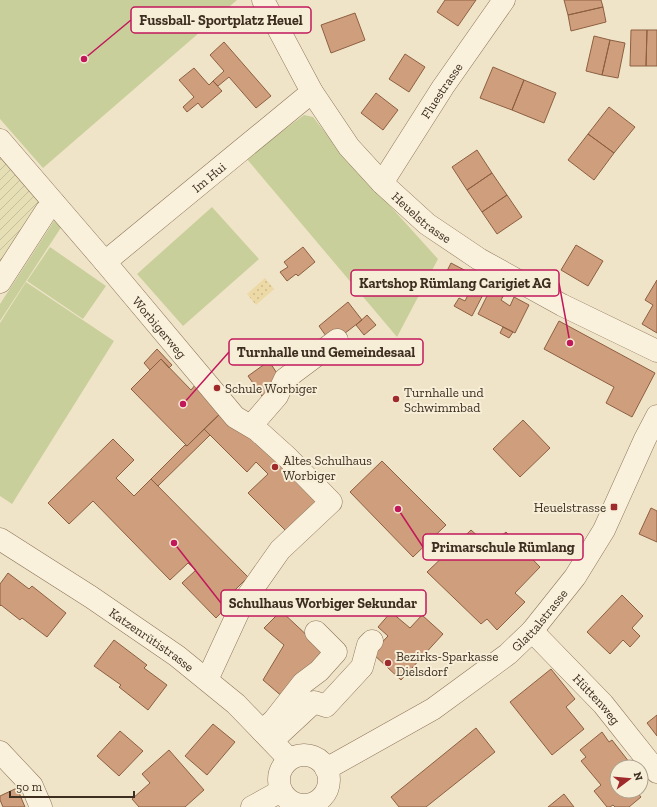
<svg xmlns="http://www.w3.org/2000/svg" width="657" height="807" font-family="'Zilla Slab',serif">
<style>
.farmland{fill:url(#farmland-furrows)}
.green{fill:#c9cf9b}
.sand{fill:url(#sand-dots)}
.building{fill:#cf9f7d;stroke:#8d5f41}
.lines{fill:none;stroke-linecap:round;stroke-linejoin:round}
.minor-casing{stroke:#8d765c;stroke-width:23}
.minor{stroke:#faf1dc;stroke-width:22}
.poi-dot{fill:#9e2a2b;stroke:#f7eed8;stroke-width:1.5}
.labels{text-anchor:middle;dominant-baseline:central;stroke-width:4;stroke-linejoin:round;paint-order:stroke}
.street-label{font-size:13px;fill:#3d2e20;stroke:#f7eed8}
.poi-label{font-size:13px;fill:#3d2e20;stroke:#f7eed8;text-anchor:start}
.leader{fill:none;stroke:#c2185b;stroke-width:1.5}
.callout-dot{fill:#c2185b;stroke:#f7eed8;stroke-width:1.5}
.callout{fill:#f7eed8;stroke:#c2185b;stroke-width:1.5}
.callout-label{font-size:14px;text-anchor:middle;font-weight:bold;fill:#3d2e20}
</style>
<defs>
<pattern id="farmland-furrows" width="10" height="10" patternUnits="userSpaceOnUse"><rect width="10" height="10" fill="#e6deb5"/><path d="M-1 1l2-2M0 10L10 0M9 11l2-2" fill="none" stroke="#c6bf9b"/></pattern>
<pattern id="sand-dots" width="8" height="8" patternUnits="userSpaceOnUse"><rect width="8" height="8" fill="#ecd9a5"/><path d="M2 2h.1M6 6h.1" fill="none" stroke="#cbbb8e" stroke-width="1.8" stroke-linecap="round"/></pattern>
</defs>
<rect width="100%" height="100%" fill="#f0e4c8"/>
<path class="farmland" d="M0,147L42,203L0,271Z"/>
<path class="green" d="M0,0H237L43,168L0,119Z
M304,115L313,117L336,146L438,259L397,337L246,158Z
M212,207L259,259L183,326L137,274Z
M54,221L62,226L0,321V304Z
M50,247L106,286L83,319L27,281Z
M26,282L114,341L12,504L0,496V323Z"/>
<path class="sand" d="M265,278L274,289L256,305L247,294Z"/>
<path class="building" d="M445,0H476L458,26L437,12Z
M564,0H601L603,7L568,15Z
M603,7L606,22L571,31L568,15Z
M355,13L365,40L331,53L321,25Z
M631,30H647L646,66H630Z
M647,30H657V66H646Z
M594,36L610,40L602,75L586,71Z
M610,40L625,43L618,78L602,75Z
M224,42L271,96L256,108L229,77L218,86L213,81L224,71L210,55Z
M405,54L425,67L409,92L389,79Z
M493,67L524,80L512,110L480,98Z
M194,68L209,85L213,81L222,91L202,108L198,103L187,112L183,107L194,97L179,80Z
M524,80L556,93L544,123L512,110Z
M376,93L398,110L383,130L361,113Z
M609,107L635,127L614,153L588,134Z
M588,134L614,153L594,180L568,160Z
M477,150L492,173L467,190L452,167Z
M492,173L507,195L482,212L467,190Z
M507,195L522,217L497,234L482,212Z
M576,245L603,261L588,286L561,270Z
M303,247L315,262L298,276L296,274L287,281L280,272L288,267L284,262Z
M451,263L489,283L472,316L454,306L459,298L465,301L468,295L442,281Z
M657,280V333L642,324L653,305L645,300Z
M492,286L505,293L501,300L510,306L514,297L529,305L515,333L478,314Z
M348,302L362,320L340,337L334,329L326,336L319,326Z
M367,315L376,325L364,335L356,325Z
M559,321L655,373L632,417L606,403L614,387L544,349Z
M503,327L513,332L509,338L500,333Z
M157,349L172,365L169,368L161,359L150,370L144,363Z
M161,359L191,390L196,384L225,409L187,446L131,389Z
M269,361L282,381L262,396L248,376Z
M225,409L320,500L287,532L248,493L268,474L256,462L247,472L204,429Z
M523,420L550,448L520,477L493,449Z
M204,429L210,435L158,486L151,479L185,445L187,446Z
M113,439L134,460L116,478L134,496L151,479L248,577L228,597L232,601L216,618L182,583L196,570L188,563L170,580L93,501L69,524L48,503Z
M382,461L446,525L413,557L350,492Z
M651,508L657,511V542L639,534Z
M471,530L489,546L506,532L540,567L515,593L525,602L497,630L487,619L481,624L427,572Z
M8,573L29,589L32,586L66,613L47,637L22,618L20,620L1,605L0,606V584Z
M622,595L643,616L632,628L640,636L630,647L623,640L610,654L587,632Z
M281,611L328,655L284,698L263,680L284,645L264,628Z
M391,612L410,628L422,615L443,634L401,680L372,653L388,636L378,627Z
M114,640L147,665L144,668L167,685L148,710L119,687L121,685L94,666Z
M551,669L575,699L566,707L584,729L552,755L510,702Z
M657,715V736L647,723Z
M213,724L235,742L207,775L185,756Z
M476,728L495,752L426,807H399L391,797Z
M120,731L143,751L119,776L97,756Z
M602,732L609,742L612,740L633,767H617V791H636L641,797L629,807H615L613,805L610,807H607L594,791L601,785L581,761L586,757L580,750Z
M169,750L204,790L185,807H139L132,799L150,783L142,774Z
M17,788L25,807H3L0,800V796Z
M564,794L574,807H548Z"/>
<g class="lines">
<defs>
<g id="minor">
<path id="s1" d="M263,0L312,92L349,147L382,183L427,224L479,259L562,305L657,351"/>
<path id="s2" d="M0,140L105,262L235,417L257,430L287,457L331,502L280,550L242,604L207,680"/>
<path id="s3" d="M382,183L443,87L504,0"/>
<path id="s4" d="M105,262L312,92"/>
<path d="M0,282L46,211L54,203"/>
<path d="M251,426L277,396L285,379L337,340"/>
<path id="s5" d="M0,539L91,597L177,656L236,704L289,759"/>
<path id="s6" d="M532,631L603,704L657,772"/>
<path d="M262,731L274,720L303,683L319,671L336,652L316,632"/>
<path d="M272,741L314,702L326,706L362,667L368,645L372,641"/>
<path d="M0,752L32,786L41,807"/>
<circle cx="304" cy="780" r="25"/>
<path id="s7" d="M326,769L433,709L508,654L532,631L575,577L604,530L645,439L657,416"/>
<path d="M252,807L281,791"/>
</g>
</defs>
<use href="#minor" class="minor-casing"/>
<use href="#minor" class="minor"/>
</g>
<g class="poi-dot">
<circle cx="217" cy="388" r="4"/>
<circle cx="396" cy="399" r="4"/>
<circle cx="275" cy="467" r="4"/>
<rect x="610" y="503" width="8" height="8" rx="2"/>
<circle cx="388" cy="663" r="4"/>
</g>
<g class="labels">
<g class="street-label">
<text stroke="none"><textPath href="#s3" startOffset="110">Fluestrasse</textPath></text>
<text stroke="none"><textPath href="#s4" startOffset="134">Im Hui</textPath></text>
<text stroke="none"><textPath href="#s1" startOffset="272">Heuelstrasse</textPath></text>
<text stroke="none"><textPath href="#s2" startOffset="246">Worbigerweg</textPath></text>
<text stroke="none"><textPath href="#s7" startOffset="262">Glattalstrasse</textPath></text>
<text stroke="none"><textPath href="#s5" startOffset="182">Katzenrütistrasse</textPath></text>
<text stroke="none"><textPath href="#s6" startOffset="94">Hüttenweg</textPath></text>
</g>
<g class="poi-label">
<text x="225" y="388">Schule Worbiger</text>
<text x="404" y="392">Turnhalle und<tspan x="404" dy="15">Schwimmbad</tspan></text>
<text x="283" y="460">Altes Schulhaus<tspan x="283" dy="15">Worbiger</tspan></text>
<text x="606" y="507" text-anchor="end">Heuelstrasse</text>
<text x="396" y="656">Bezirks-Sparkasse<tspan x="396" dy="15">Dielsdorf</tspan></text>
</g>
</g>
<path class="leader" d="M84 59L131 20M570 343L559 283M183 404L229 352M398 509L423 547M174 543L221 603"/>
<g class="callout-dot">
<circle cx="84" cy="59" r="4"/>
<circle cx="570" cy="343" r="4"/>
<circle cx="183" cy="404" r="4"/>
<circle cx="398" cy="509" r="4"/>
<circle cx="174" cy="543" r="4"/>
</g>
<g class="callout">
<rect x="131" y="7" width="180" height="26" rx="4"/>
<rect x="351" y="270" width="208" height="26" rx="4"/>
<rect x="229" y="339" width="194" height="26" rx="4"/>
<rect x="423" y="534" width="160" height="26" rx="4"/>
<rect x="221" y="590" width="205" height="26" rx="4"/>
</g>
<g class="callout-label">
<text x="221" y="25">Fussball- Sportplatz Heuel</text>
<text x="455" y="288">Kartshop Rümlang Carigiet AG</text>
<text x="326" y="357">Turnhalle und Gemeindesaal</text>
<text x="503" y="552">Primarschule Rümlang</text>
<text x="323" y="608">Schulhaus Worbiger Sekundar</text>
</g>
<g transform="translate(629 779) rotate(74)"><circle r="19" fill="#f7eed8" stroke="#ada18e"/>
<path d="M0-3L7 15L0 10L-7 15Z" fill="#9e2a2b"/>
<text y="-6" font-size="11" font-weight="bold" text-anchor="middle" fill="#3d2e20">N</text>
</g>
<path d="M10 791v6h124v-6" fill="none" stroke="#3d2e20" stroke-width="2"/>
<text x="16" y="791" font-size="12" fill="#3d2e20" stroke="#f7eed8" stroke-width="3" paint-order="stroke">50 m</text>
</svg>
